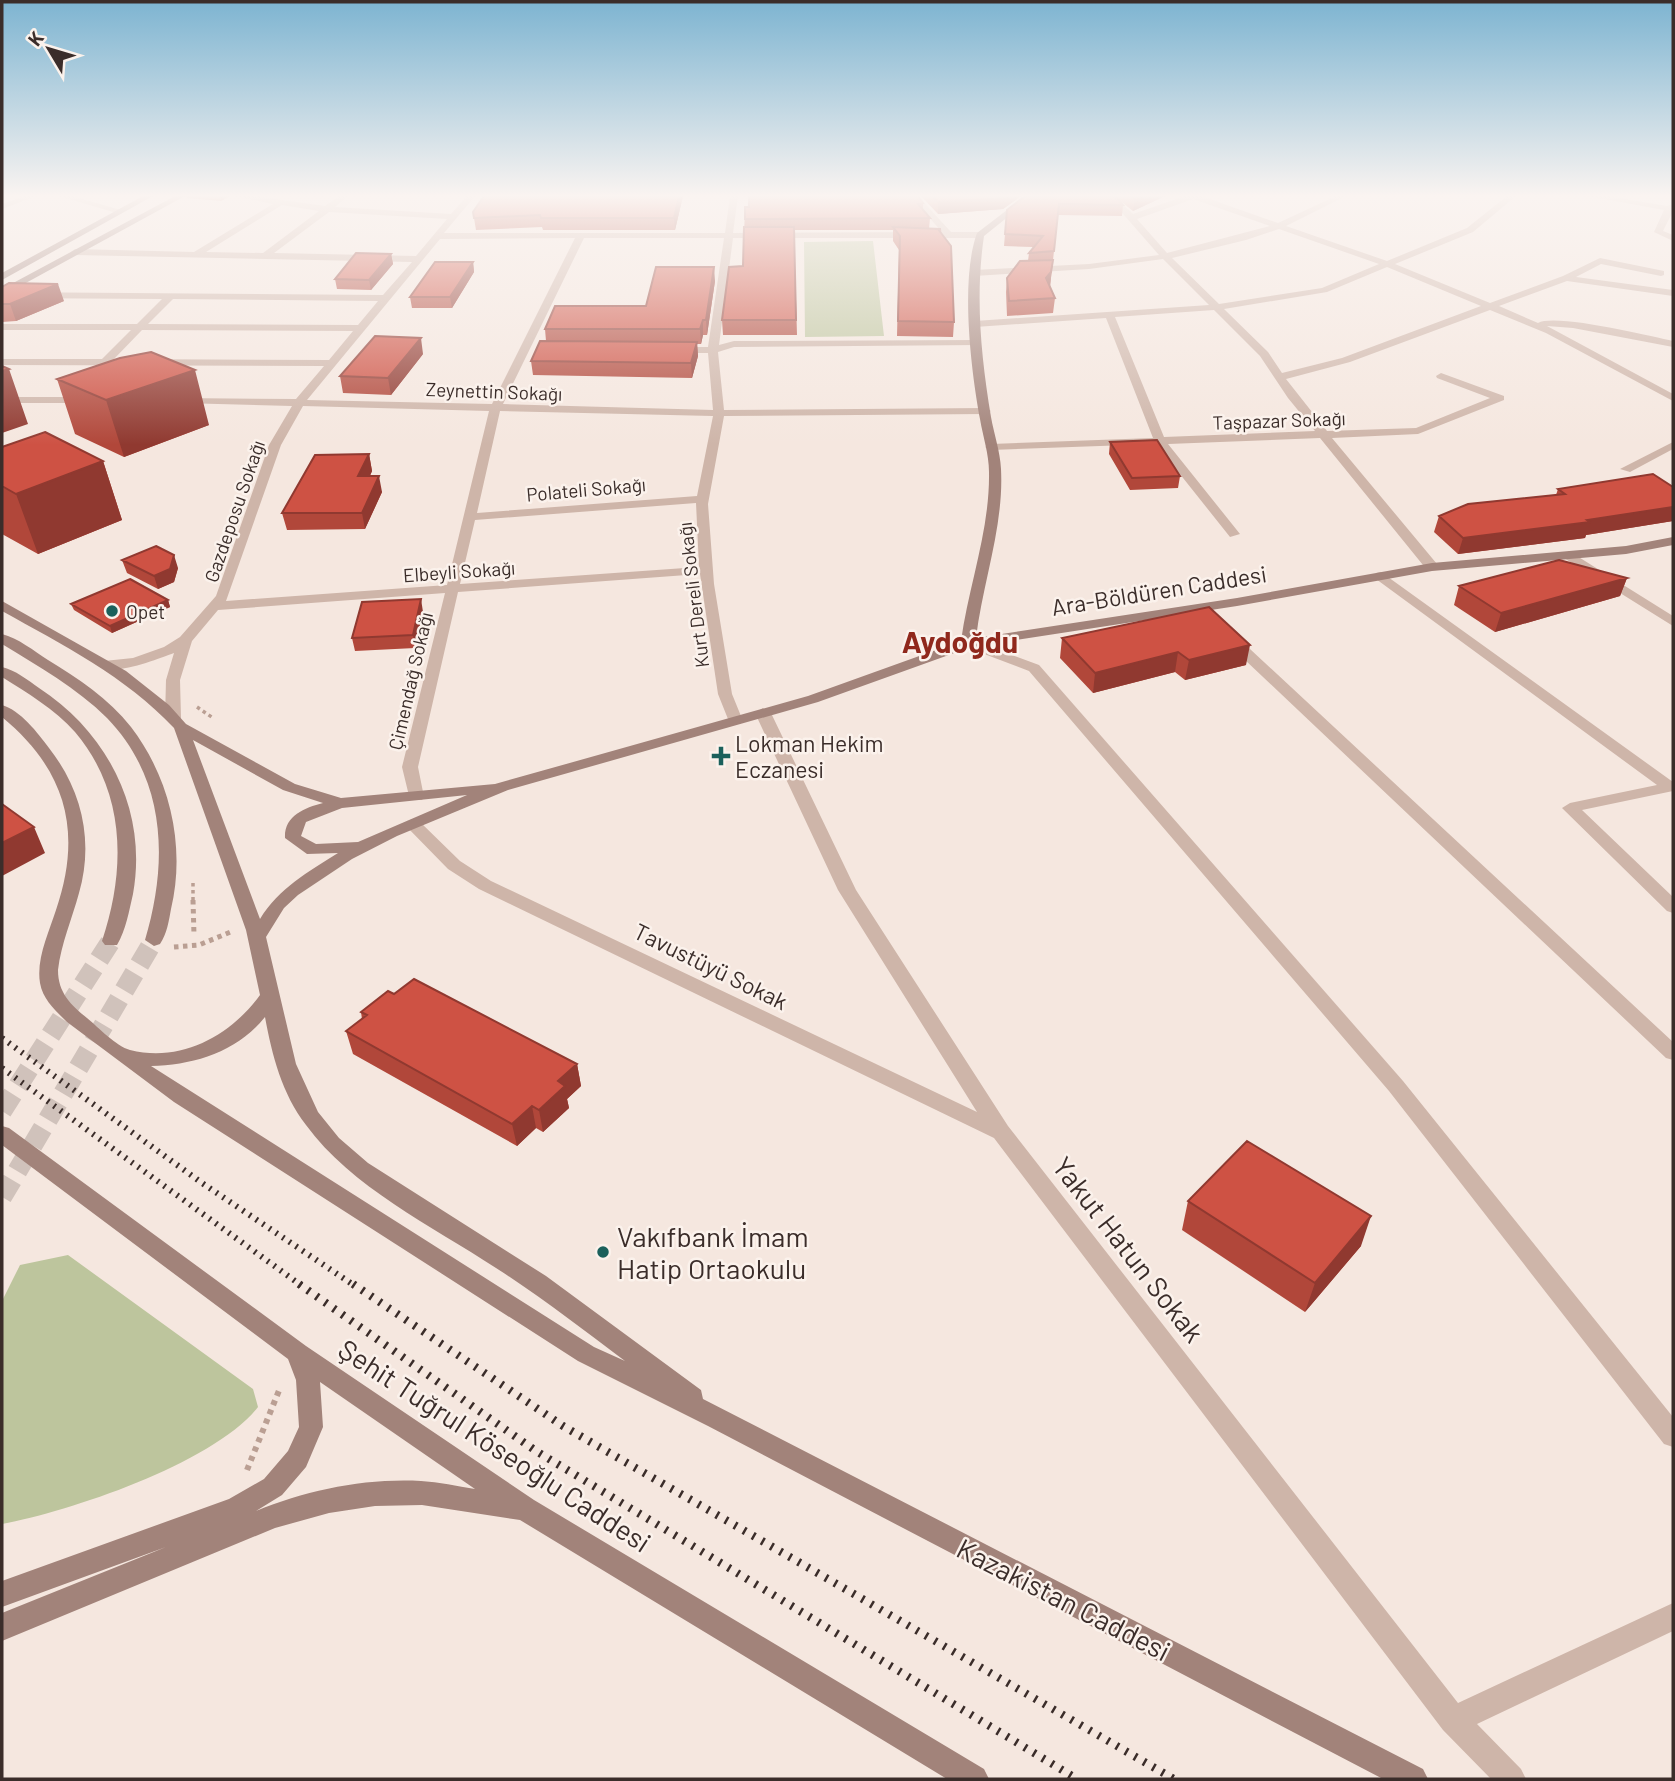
<svg xmlns="http://www.w3.org/2000/svg" width="1675" height="1781" font-family="Barlow,sans-serif">
<style>
.green{fill:#bdc59d}
.lines{fill:none;stroke-linecap:round;stroke-linejoin:round}
.secondary-tunnel{stroke:#d0c2bb;stroke-width:20;stroke-dasharray:20 10;stroke-linecap:butt}
.path-far2{stroke:#ba9f93;stroke-width:3.5;stroke-dasharray:3.5 3.5;stroke-linecap:butt}
.path-far1{stroke:#ba9f93;stroke-width:5;stroke-dasharray:4.5 4.5;stroke-linecap:butt}
.path{stroke:#ba9f93;stroke-width:6;stroke-dasharray:5 5;stroke-linecap:butt}
.street{fill:#ceb5a9;fill-rule:evenodd}
.secondary{fill:#a2837a;fill-rule:evenodd}
.rail-far1{stroke:#3b2d2a;stroke-width:6;stroke-dasharray:2 6;stroke-linecap:butt}
.rail{stroke:#3b2d2a;stroke-width:8;stroke-dasharray:2.5 8;stroke-linecap:butt}
.wall{fill:#b1473a}
.shaded-wall{fill:#903930}
.building{fill:#ce5244;stroke:#903930;stroke-width:2}
.poi-dot{fill:#1b605b;stroke:#fbf2ec;stroke-width:2.5}
.labels{text-anchor:middle;dominant-baseline:central;stroke-width:5;stroke-linejoin:round;paint-order:stroke}
.far-street-label{font-size:19px;fill:#3b2d2a;stroke:#fbf2ec}
.far-poi-label{font-size:19px;fill:#3b2d2a;stroke:#fbf2ec;text-anchor:start}
.street-label{font-size:23px;fill:#3b2d2a;stroke:#fbf2ec}
.poi-label{font-size:23px;fill:#3b2d2a;stroke:#fbf2ec;text-anchor:start}
.near-poi-label{font-size:28px;fill:#3b2d2a;stroke:#fbf2ec;text-anchor:start}
.near-street-label{font-size:28px;fill:#3b2d2a;stroke:#fbf2ec}
.district-label{font-size:30px;font-weight:bold;fill:#90281c;stroke:#fbf2ec}
</style>
<rect width="100%" height="100%" fill="#f5e7df"/>
<path class="green" d="M873,241L884,336L805,337L804,242Z
M68,1255L253,1389L258,1407C214,1463 71,1511 2,1524V1301L20,1265Z"/>
<g class="lines">
<path class="secondary-tunnel" d="M2,1111L111,941
M2,1197L154,940"/>
<path class="path-far2" d="M197,707L213,718
M193,883V902"/>
<path class="path-far1" d="M193,900L194,935
M174,947L199,945L233,931"/>
<path class="path" d="M247,1470L280,1388"/>
<path class="street" d="M25,196H36L2,209V204Z
M59,196H72L124,211L120,214Z
M234,196H254L325,206L339,196H348L335,207L451,214L467,196H475L444,233H725L730,196H738L733,233L942,232L910,196H918L951,232H980L984,235L980,238H733L719,345L734,341L976,340L981,343L980,345L734,347L718,352L724,410L985,408L991,411L985,414L724,416L708,504L714,584L732,694L743,721L740,724H730L718,694L700,574L458,592L418,767L424,797L422,800H410L402,767L445,593L218,610L192,641L180,680L181,718L173,723L165,718L166,680L174,653C157,659 112,678 97,665L104,661L133,658L164,647L180,637L216,596L269,445L292,406L180,403L175,400L176,398L296,399L324,366L2,365V359H102L131,330H2V324H137L162,299L2,298V292L383,295L412,262L75,255L71,252L75,249L194,252L273,204ZM282,205L319,211L263,253L206,252ZM329,212L447,219L416,256L274,253ZM575,238L492,404L307,400L440,239ZM584,238H724L708,347H674L669,350L674,353H708L713,410L503,404ZM173,299L378,301L358,325L148,324ZM142,330L353,331L329,360L114,359ZM303,406L489,411L447,585L226,601L281,445ZM500,411L713,416L697,496L477,513ZM696,503L699,567L460,584L475,520Z
M1093,196C1110,196 1122,202 1133,214L1185,196H1201L1278,223L1336,196H1346L1286,226L1387,261L1467,228L1507,196H1516L1473,232L1395,264L1490,303L1563,276L1600,258L1664,271V275L1661,276L1601,264L1576,277L1673,290V296L1567,281L1499,306L1538,323C1555,313 1650,336 1673,341V347L1573,328L1547,326L1673,394V401L1546,333L1490,310L1350,362L1286,379L1327,431L1416,428L1490,398L1437,378L1436,376L1441,373L1504,396V400L1418,434L1332,438L1437,564V570H1427L1320,438L1168,444L1240,534L1230,537L1156,444L991,450L985,447L991,444L1153,438L1106,318L975,327L970,324L975,321L1209,305L1163,259L1089,269L974,276L969,273L974,270L1089,264L1159,255L1117,207ZM1193,199L1270,226L1167,253L1137,219ZM1279,229L1379,264L1322,288L1219,304L1172,258L1246,240ZM1387,267L1481,306L1342,358L1282,373L1268,352L1224,309L1327,292ZM1214,310L1260,356L1288,398L1315,431L1164,437L1115,317Z
M1588,196H1607L1667,206L1673,204V211L1663,231L1673,235V241L1654,232L1664,210Z
M2,397H86L91,400L86,403H2Z
M1673,442V449L1630,472L1620,469Z
M1569,551L1673,616V626L1564,558L1562,555Z
M1381,572L1673,782V791L1582,810L1673,897V913L1667,911L1562,808L1570,803L1657,785L1376,579V573Z
M1231,635L1236,636L1673,1042V1060L1666,1058L1226,642L1224,639Z
M968,639L1039,665L1403,1081L1673,1417V1447L1664,1444L1389,1091L1029,671L963,646V640Z
M763,708L771,713L856,890L1008,1126L1458,1703L1673,1603V1631L1477,1724L1521,1769L1526,1779H1491L1443,1730L994,1138L479,889L448,869L404,824L412,819L418,820L460,861L491,881L977,1112L838,890L755,713Z"/>
<path class="secondary" d="M143,196H153L2,280V273Z
M175,196H185L2,296V289Z
M1025,196H1034L984,236C975,296 981,357 991,417C994,434 1000,451 1001,469C1004,526 983,581 976,638L1237,598L1432,563L1626,546L1673,537V545L1626,554L1432,571L1237,606L971,647L818,702L508,790L397,836L352,859L298,895L284,908L266,937L296,1064L318,1112L339,1138L368,1163L546,1276L701,1390L703,1399L1423,1769L1428,1779H1383L708,1426L578,1361L174,1102L67,1022C56,1011 43,1000 40,983C36,959 49,932 56,910C83,831 66,770 2,717V705C20,710 38,733 49,748C82,790 94,841 79,893C72,919 61,944 58,970C58,993 71,1005 87,1018C99,1028 116,1046 130,1050C182,1063 231,1035 260,995L246,930L174,728C125,676 63,645 2,611V601L126,671L169,705L186,724L295,784L341,798L495,784L808,696L961,641C969,584 990,530 989,472C989,454 983,437 980,419C971,370 960,280 977,233ZM193,740L283,790L323,803C304,808 284,816 285,838L307,854L338,853C308,872 279,888 260,919ZM467,795L358,842L316,844L301,836L306,822L342,808ZM265,1017C272,1055 282,1094 306,1125C351,1187 432,1226 496,1268C541,1297 582,1329 625,1361L594,1347L151,1066C194,1065 237,1052 265,1017Z
M2,634C18,638 34,651 48,660C78,678 109,699 131,727C170,778 186,846 171,909C169,920 167,934 160,944L154,946L145,940C168,863 167,780 107,718C77,688 38,666 2,644Z
M2,667C15,670 28,680 39,688C108,733 148,811 133,894C129,911 126,930 117,945H105L102,941C126,870 126,792 75,732C55,709 27,693 2,677Z
M2,1126L9,1128L306,1346L534,1500L984,1769L989,1779H947L520,1520L422,1505L375,1506L329,1513L275,1528L2,1641V1613L166,1547L2,1607V1581L229,1499L264,1479L288,1451L299,1427L296,1380L288,1359L2,1145ZM320,1382L475,1489C457,1486 439,1482 421,1481C365,1478 307,1490 256,1511L282,1495L306,1467L323,1427Z"/>
<path class="rail-far1" d="M2,1038L202,1183L355,1286
M2,1068L302,1286"/>
<path class="rail" d="M299,1284L536,1451L1077,1779
M353,1284L563,1426L1174,1779"/>
</g>
<path class="wall" d="M186,196H230L221,201L187,198Z
M683,196L675,230H543L542,227L476,230L473,212Z
M921,196H1021L1003,209L938,214Z
M1025,196H1165L1133,211L1118,199L1123,205L1122,216L1058,215L1050,287L1055,298L1053,313L1007,316L1006,292L1007,278L1028,261L1029,253L1033,247L1004,246L1007,210Z
M923,203V210L930,218L929,229H941L954,322L953,337L897,336L899,250L893,241V230H794L797,335H723L722,320L743,266L745,207Z
M391,254L393,264L371,290L337,289L335,279Z
M473,262L474,272L452,308H412L410,297Z
M715,281L707,335H703L701,344H697L698,356L692,378L533,375L531,361L546,341L545,329L646,306Z
M2,287L64,301L16,321L2,322Z
M423,354L391,395L343,393L340,376Z
M57,379L209,425L124,457L75,434Z
M1110,442L1180,476L1178,488L1130,490L1109,454Z
M2,447L103,461L122,520L38,554L2,534Z
M369,454L372,471L370,476L382,492L365,529L287,530L282,513Z
M1673,487V521L1586,535L1585,538L1458,554L1434,532L1439,516L1556,495L1558,489Z
M122,560L178,568L174,582L158,589L127,573Z
M1627,578L1620,596L1495,632L1454,605L1459,586Z
M168,600L170,607L112,633L74,610L71,604Z
M1209,607L1246,665L1185,680L1175,672L1093,693L1060,658L1062,638Z
M423,612L415,648L355,651L352,638Z
M394,994L577,1064L581,1086L567,1099L569,1108L543,1132L536,1128L517,1146L353,1054L346,1031L362,1019L361,1012Z
M1188,1201L1361,1246L1305,1312L1182,1230Z"/>
<path class="shaded-wall" d="M220,196H230L221,201Z
M679,196H683L675,230L674,218Z
M1007,196H1021L1003,209L938,214V202Z
M1142,196H1165L1133,211L1135,199Z
M391,254L393,264L371,290L369,280Z
M1053,260L1050,286L1046,278Z
M473,262L474,272L452,308L450,297Z
M714,267L715,281L707,335L706,320Z
M58,284L64,301L16,321L10,304Z
M703,320V335L701,344L700,329Z
M421,338L423,354L391,395L388,378Z
M697,342L698,356L692,378L691,363Z
M9,369L28,424L2,433V371Z
M195,370L209,425L124,457L106,400Z
M369,454L372,471L362,492L358,476Z
M103,461L122,520L38,554L16,494Z
M379,476L382,492L365,529L362,513Z
M1673,507V521L1586,535L1585,538L1458,554L1463,538Z
M174,555L178,568L174,582L158,589L154,576Z
M1627,578L1620,596L1495,632L1501,613Z
M421,599L423,612L415,648L413,635Z
M168,600L170,607L112,633L110,626Z
M1250,645L1246,665L1185,680L1189,660Z
M1178,652L1175,672L1093,693L1095,673Z
M34,827L45,853L2,876V843Z
M577,1064L581,1086L567,1099L569,1108L543,1132L539,1110L558,1081Z
M532,1106L536,1128L517,1146L512,1124Z
M1371,1216L1361,1246L1305,1312L1315,1283Z"/>
<path class="building" d="M484,196H679L674,218H541L540,215L474,218L473,212Z
M749,196H918L923,203L918,204L930,218L745,219V207H749Z
M932,196H1007L1004,198L938,202Z
M1025,196H1112L1117,198L1123,205L1059,204L1054,251L1029,253L1043,236L1005,234L1007,210Z
M1130,196H1142L1135,199Z
M744,227H794L796,320H722L729,267L743,266Z
M893,227L941,229H938L951,246L954,322L898,321L900,236Z
M356,253L391,254L369,280L335,279Z
M1053,260L1051,272L1046,278L1055,298L1009,301L1007,278L1020,261Z
M435,262H473L450,297H410Z
M656,267H714L706,320H703L700,329H545L555,306H646Z
M9,283L58,284L10,304H2V287Z
M375,336L421,338L388,378L340,376Z
M540,341L697,342L691,363L531,361Z
M151,352L195,370L106,400L57,379L120,358Z
M2,366L9,369L2,371Z
M45,432L103,461L16,494L2,486V447Z
M1157,440L1180,476L1132,478L1110,442Z
M369,454L358,476H379L362,513H282L315,455Z
M1653,474L1673,487V507L1587,520L1590,522L1463,538L1439,516L1468,504L1565,494L1558,489Z
M156,546L174,555L170,569L154,576L122,560Z
M1559,560L1627,578L1501,613L1459,586Z
M130,579L168,600L110,626L71,604Z
M421,599L413,635L352,638L362,602Z
M1209,607L1250,645L1189,660L1178,652L1095,673L1062,638Z
M2,804L34,827L2,843Z
M414,979L577,1064L558,1081L565,1086L539,1110L532,1106L512,1124L346,1031L367,1015L361,1012L388,991L394,994Z
M1247,1141L1371,1216L1315,1283L1188,1201Z"/>
<linearGradient id="sky" x2="0" y2="1"><stop stop-color="#7db4d1"/><stop offset="0.44" stop-color="#faf4f1"/><stop offset="1" stop-color="#faf4f1" stop-opacity="0"/></linearGradient>
<rect width="1675" height="445" fill="url(#sky)"/>
<g class="poi-dot">
<circle cx="112" cy="611" r="7"/>
<path d="M717.5 745.5h7v7h7v7h-7v7h-7v-7h-7v-7h7z"/>
<circle cx="603" cy="1252" r="7"/>
</g>
<g class="labels">
<g class="far-street-label">
<text transform="translate(494 391) rotate(2)">Zeynettin Sokağı</text>
<text transform="translate(1279 420) rotate(-2)">Taşpazar Sokağı</text>
<text transform="translate(586 489) rotate(-5)">Polateli Sokağı</text>
<text transform="translate(234 511) rotate(-71)">Gazdeposu Sokağı</text>
<text transform="translate(459 571) rotate(-4)">Elbeyli Sokağı</text>
<text transform="translate(693 595) rotate(-97)">Kurt Dereli Sokağı</text>
<text transform="translate(410 681) rotate(-77)">Çimendağ Sokağı</text>
</g>
<g class="far-poi-label">
<text x="126" y="611">Opet</text>
</g>
<g class="street-label">
<text transform="translate(1159 590) rotate(-9)">Ara-Böldüren Caddesi</text>
<text transform="translate(711 966) rotate(26)">Tavustüyü Sokak</text>
</g>
<g class="poi-label">
<text x="735" y="743">Lokman Hekim<tspan x="735" dy="26">Eczanesi</tspan></text>
</g>
<g class="near-poi-label">
<text x="617" y="1236">Vakıfbank İmam<tspan x="617" dy="32">Hatip Ortaokulu</tspan></text>
</g>
<g class="near-street-label">
<text transform="translate(1129 1249) rotate(52)">Yakut Hatun Sokak</text>
<text transform="translate(495 1445) rotate(33)">Şehit Tuğrul Köseoğlu Caddesi</text>
<text transform="translate(1064 1599) rotate(27)">Kazakistan Caddesi</text>
</g>
<g class="district-label">
<text x="960" y="641">Aydoğdu</text>
</g>
</g>
<rect width="1675" height="1781" fill="none" stroke="#3b2d2a" stroke-width="7"/>
<g transform="translate(49 49) rotate(308)" stroke="#fbf2ec" stroke-width="5" paint-order="stroke">
<path d="M0-5L12 26L0 18L-12 26Z" fill="#3b2d2a"/>
<text y="-10" font-size="19" font-weight="bold" text-anchor="middle" fill="#3b2d2a">K</text>
</g>
</svg>
